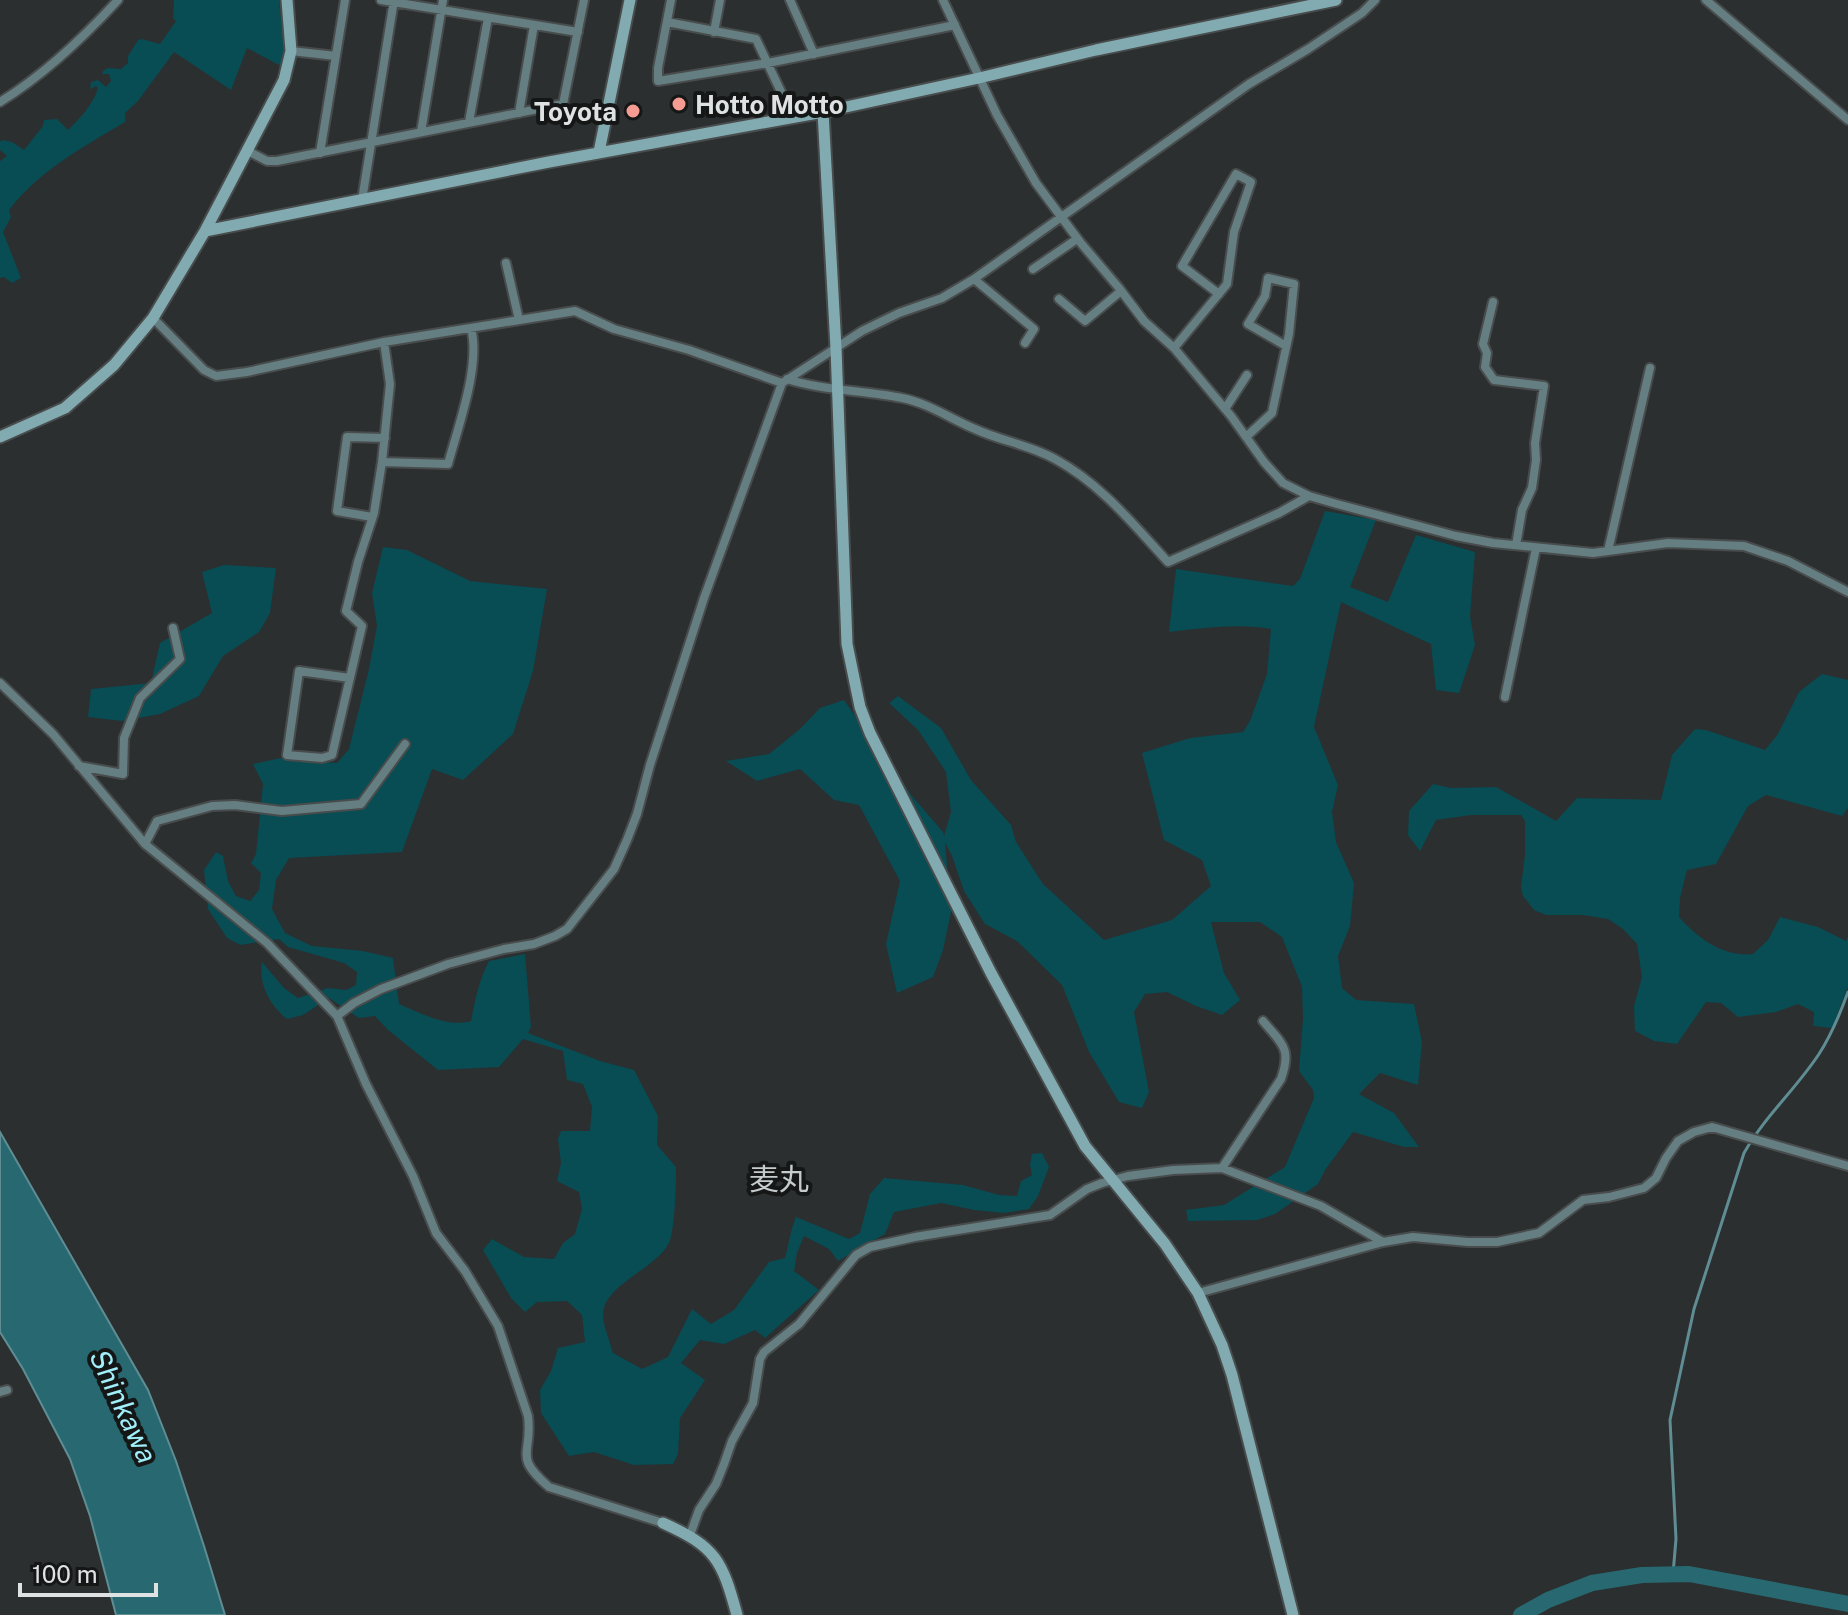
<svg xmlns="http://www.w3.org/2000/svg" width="1848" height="1615" font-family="'Public Sans','Noto Sans JP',sans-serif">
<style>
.green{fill:#084c54}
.water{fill:#286971;stroke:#5f8d93;stroke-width:2}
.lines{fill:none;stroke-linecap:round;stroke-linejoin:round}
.stream{stroke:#5f8d93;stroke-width:3}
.river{stroke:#286971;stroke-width:16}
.street-casing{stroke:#484c4c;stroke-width:12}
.secondary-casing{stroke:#484c4c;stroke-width:15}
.street{stroke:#657e82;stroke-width:8}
.secondary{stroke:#82abb1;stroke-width:11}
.poi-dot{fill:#f59c92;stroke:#151717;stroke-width:3}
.labels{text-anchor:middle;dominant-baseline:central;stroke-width:8;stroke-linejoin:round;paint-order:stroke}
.poi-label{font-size:26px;font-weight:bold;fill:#dfe2e2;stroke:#151717;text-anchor:start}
.water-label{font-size:28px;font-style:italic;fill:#a1eff9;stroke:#151717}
.quarter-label{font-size:30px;fill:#c6cccc;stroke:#151717}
</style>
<rect width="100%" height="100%" fill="#2b2f30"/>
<path class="green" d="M174,0H279L284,49L281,66L247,48L231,90L174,52L138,101L125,113V122C83,147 39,171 9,210L11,217L3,232L21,278L12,283L4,277L0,278V161L7,156L0,150V142L2,140L12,142L24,150L43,126L44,120L57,119L68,130C80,118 93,105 98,88L96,86L90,89L91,82L98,80L106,87L111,81L109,74H102L103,71L108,68L121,69L128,63V56L138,40L142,39L160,44L176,21L173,18Z
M1325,511L1376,520L1350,587L1388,602L1416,535L1475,552L1470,616L1475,645L1459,693L1436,690L1431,644L1341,602L1314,727L1338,785L1332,812L1336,842L1354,883L1350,926L1338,956L1342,988L1356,1000L1414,1004L1422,1042L1418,1085L1380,1073L1359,1094L1394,1113L1419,1147H1404L1353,1132L1325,1170L1318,1184L1275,1214L1257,1220L1188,1221L1186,1210L1224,1205L1285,1167L1314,1098L1313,1090L1299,1071L1303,1018L1302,987L1282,937L1260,922H1211L1224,973L1240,1000L1222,1015L1196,1006L1167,992L1145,994L1134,1012L1149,1092L1142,1108L1119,1102L1089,1052L1062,985L1017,941L985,924L964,891L952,856L945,842L951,912L943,950L933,977L897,993L886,944L900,881L859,805L834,800L800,769L757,781L726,761L769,754L800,729L820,708L844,700L912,796L943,832L944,836L951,812L946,772L918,730L889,703L898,696L941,728L971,780L1011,825L1016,842L1043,884L1104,940L1172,920L1211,886L1202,860L1164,840L1142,753L1190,738L1243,732L1250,721L1267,674L1271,629C1241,623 1200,628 1169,632L1176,569L1293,586L1300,579Z
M383,547L407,550L470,581L547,589L533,671L513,734L463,780L432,769L402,852L289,858L276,880L272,909L285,933L312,946L363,951L393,958L399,1004C420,1013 448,1028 471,1021C475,1000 479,980 489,961L525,954L531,1027L528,1033L600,1061L634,1070L658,1116L657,1145L676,1167C676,1184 675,1230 669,1243C655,1270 602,1285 603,1316C604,1328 610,1342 613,1353L642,1369L668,1357L692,1309L711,1324L734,1310L769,1262L785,1258L792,1228L796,1217L849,1239L860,1233L870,1194L884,1178L963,1185L999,1195L1017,1196L1021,1181L1032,1175L1030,1165L1032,1154L1042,1153L1049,1167L1038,1196L1029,1209L1004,1213L974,1210L941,1203L894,1212L885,1234L838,1261L829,1249L804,1236L797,1253L794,1271L819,1290L765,1338L755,1330L724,1344L700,1340L681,1363L705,1380L680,1418L678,1454L673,1464L634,1465L594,1452L569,1456L541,1413L540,1390L551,1371L558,1348L585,1342L582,1315L567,1301L537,1302L525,1312L511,1298L483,1250L492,1239L524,1257L554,1259L563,1243L575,1234L582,1209L579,1192L557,1181L561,1163L558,1139L561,1131H590L592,1107L583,1084L567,1080L563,1051L523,1039L499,1067L438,1070L388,1030L375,1016L359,1018L329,998L303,1015L287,1019C270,1006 258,984 262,962L284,988L298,998L328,988L346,990L356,985L357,972L344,963L288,947L279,939L240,945L227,938L208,909L204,870L216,852L223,856L228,881L236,896L250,901L259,890L261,873L251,863L256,854L263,784L253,764L281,758L337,763L349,749L369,669L377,626L372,593Z
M224,565L276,568L270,613L259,632L223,656L199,696L160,714L122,721L88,717L91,689L151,683L160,643L212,613L202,572Z
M1822,674L1848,680V808L1842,816L1766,795L1748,806L1716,864L1687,870L1680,898L1679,917C1699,939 1723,957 1753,954L1768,940L1780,917L1818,927L1846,941L1848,937V987L1832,1028L1813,1026L1814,1012L1798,1004L1776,1012L1738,1017L1721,1003L1706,1002L1677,1044L1654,1041L1635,1031L1634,1006L1642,977L1637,944L1623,929L1608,919L1583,915H1546L1534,910L1523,896L1521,887L1525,855V821L1521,815H1471L1436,820L1420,851L1408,835L1409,811L1433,784L1451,788L1496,787L1556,821L1577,798L1661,800L1672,755L1695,729L1706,730L1765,750L1778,734L1799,692Z"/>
<path class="water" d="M0,1132L148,1390L176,1461L204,1546L225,1615H116L90,1516L70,1459L23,1369L0,1332Z"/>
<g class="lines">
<path class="stream" d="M1673,1574L1676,1539L1670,1420L1694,1309L1744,1153C1765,1116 1796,1089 1819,1054C1832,1034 1840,1014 1848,992"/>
<path class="river" d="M1521,1615L1548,1600L1592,1583L1642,1575L1689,1574L1848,1604"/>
<defs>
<path id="street" d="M381,0L578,32
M671,0L658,68V81L768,63L955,25
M790,0L814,54
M943,0L997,115L1036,183L1080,242L1119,288L1144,321L1174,348L1231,416L1264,462L1283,483L1309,496L1337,504L1456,536L1493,543L1593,553L1668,543L1744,546L1788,561L1848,592
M1706,0L1848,120
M667,22L756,39L793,117
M714,32L720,0
M291,51L336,56
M0,102C44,75 83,38 118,0
M519,113L534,25
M469,122L488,18
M421,132L443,0
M248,151L267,161H277L563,104L584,0
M320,153L345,0
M362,200L394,0
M506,263L519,320
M1033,269L1077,239
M974,279L1034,329L1025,343
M1059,299L1085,321L1121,291
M1493,302L1483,344L1487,353L1485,367L1494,380L1544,386L1535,443L1536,460L1532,488L1522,510L1516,545
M153,318L204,370L216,376L247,372L384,342L575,311L614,329L689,350L782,383
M1174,348L1227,284L1234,232L1251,182L1236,174L1182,266L1219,294
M787,379C824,391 864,390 902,398C928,403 951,419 975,429C1001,441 1030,445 1055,459C1101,484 1133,524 1168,562L1279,513L1309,496
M1225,409L1247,375
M1246,437L1272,413L1289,334L1294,284L1268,278L1265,296L1248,324L1286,346
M382,462L448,464C458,427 481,365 471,328
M372,517L337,511L347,437L385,438
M1608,551L1650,368
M350,678L299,671L287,755L322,758L332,755L362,626L346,611L358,562L374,513L382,462L390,384L384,342
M0,683L53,734L145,844L267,943L337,1016L366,1084L413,1176L436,1233L465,1271L498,1326L528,1416C533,1455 512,1455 549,1487L663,1523
M1505,697L1536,548
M79,766L123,774L124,738L140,698L180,659L173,628
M145,844L157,821L212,806L235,805L282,811L361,804L405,744
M337,1016L354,1003L381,989L448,964L504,949L534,944L555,936L567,929L614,869L627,840L637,814L650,765L704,598L782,383L862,331L899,313L942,298L974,279L1249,84L1308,49L1362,13L1375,0
M1222,1168L1281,1079C1292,1048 1282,1044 1263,1021
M1198,1293L1383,1242L1413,1237L1468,1242H1497L1539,1233L1583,1200L1609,1197L1644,1188L1656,1178L1666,1158L1678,1141L1694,1132L1712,1127L1848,1166
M0,1392L7,1390
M690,1535L699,1510L716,1484L724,1464L732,1441L753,1403L760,1359L764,1352L799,1324L856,1255L870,1247L915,1237L1050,1215L1087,1189L1102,1183L1128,1176L1173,1170L1222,1168L1321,1206L1383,1242"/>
<path id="secondary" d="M823,112L836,348L847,644L860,707L870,733L991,973L1085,1146L1165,1244L1198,1293L1222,1345L1232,1375L1293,1615
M599,152L630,0
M205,231L549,162L823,112L979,78L1096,50L1336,0
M0,437L65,408L114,365L153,318L205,231L284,80L291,51L287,0
M663,1523C716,1547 722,1560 737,1615"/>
</defs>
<use href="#street" class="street-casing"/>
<use href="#secondary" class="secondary-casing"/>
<use href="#street" class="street"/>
<use href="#secondary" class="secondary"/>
</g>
<g class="poi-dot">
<circle cx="679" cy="104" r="8"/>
<circle cx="633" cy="111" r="8"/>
</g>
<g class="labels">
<g class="poi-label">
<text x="695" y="104">Hotto Motto</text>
<text x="617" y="111" text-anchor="end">Toyota</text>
</g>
<g class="water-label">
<text transform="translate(124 1406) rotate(65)">Shinkawa</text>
</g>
<g class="quarter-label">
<text x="779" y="1179">麦丸</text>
</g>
</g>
<path d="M20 1583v12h136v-12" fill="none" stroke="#dfe2e2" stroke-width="4"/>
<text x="32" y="1583" font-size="24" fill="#dfe2e2" stroke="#151717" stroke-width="6" paint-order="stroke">100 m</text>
</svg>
